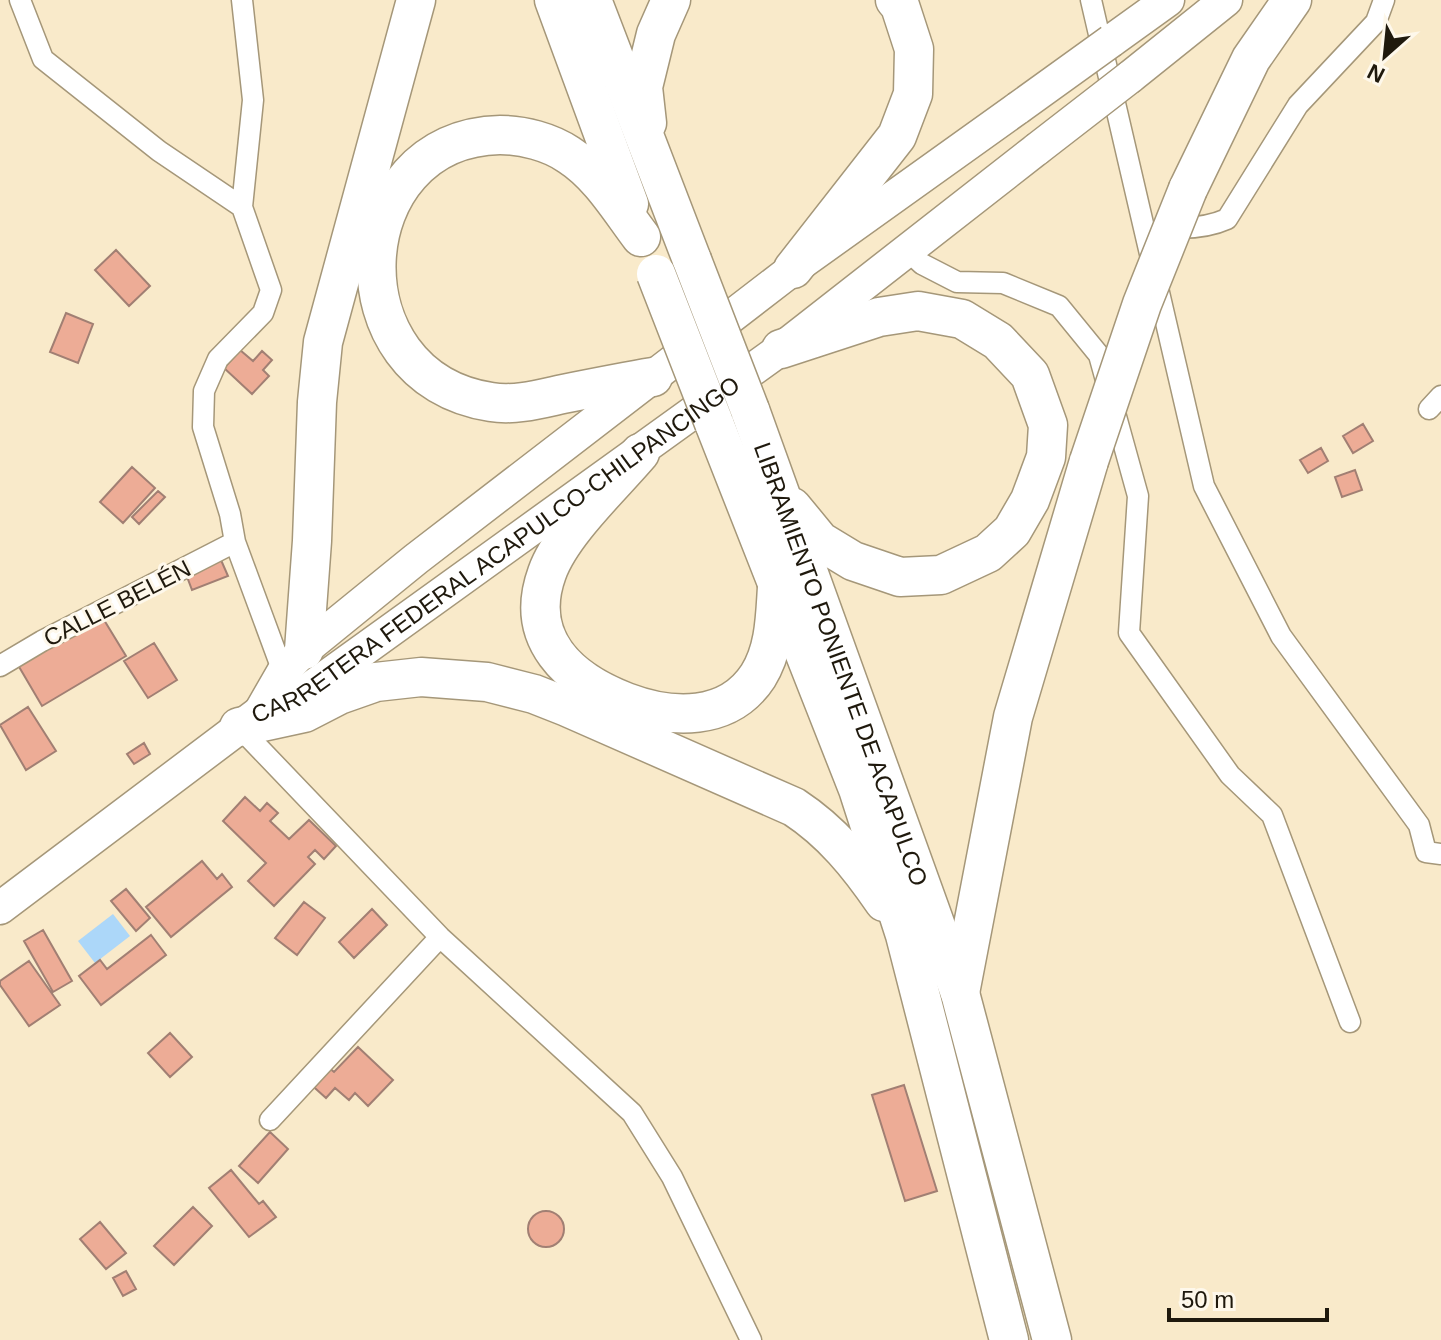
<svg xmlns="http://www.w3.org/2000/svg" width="1441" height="1340" font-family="Helvetica,sans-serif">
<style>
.water{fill:#acd7f9}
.building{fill:#edac96;stroke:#a17f73;stroke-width:2}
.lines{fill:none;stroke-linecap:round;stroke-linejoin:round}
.street-casing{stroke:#a59779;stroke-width:23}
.primary-casing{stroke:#a59779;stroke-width:35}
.highway-casing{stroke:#a59779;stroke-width:41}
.street{stroke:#fff;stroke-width:20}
.primary{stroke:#fff;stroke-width:32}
.highway{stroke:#fff;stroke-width:38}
.primary-bridge-casing{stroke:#a59779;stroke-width:35;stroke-linecap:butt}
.highway-bridge-casing{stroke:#a59779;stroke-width:41;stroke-linecap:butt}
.primary-bridge{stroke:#fff;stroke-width:32}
.highway-bridge{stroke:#fff;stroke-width:38}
.labels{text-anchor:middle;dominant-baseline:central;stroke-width:6;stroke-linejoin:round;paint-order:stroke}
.street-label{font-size:24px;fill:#1f190d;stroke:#fef8eb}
</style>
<rect width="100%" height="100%" fill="#f9eaca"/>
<path class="water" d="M113,914L130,936L95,963L78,941Z"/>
<path class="building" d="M116,250L150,286L129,306L95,270Z
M66,313L93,324L78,363L50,352Z
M240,350L253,361L262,351L272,360L263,370L269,376L252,394L224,368Z
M1363,424L1373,441L1353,453L1343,436Z
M1321,448L1328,461L1308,473L1300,460Z
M132,467L155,488L123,523L100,502Z
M1355,470L1362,490L1342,497L1335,477Z
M158,491L165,497L139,524L132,517Z
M221,560L228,576L192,590L186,574Z
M101,615L126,656L42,706L18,665Z
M154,643L177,680L148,698L124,661Z
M28,707L56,751L26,770L0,725Z
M144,743L150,754L134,764L127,754Z
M245,797L260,811L267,803L278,813L270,821L289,839L309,820L336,846L324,859L315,850L308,857L315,864L274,906L248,881L266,863L223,821Z
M202,861L217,879L222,874L232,887L171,937L146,907Z
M126,889L150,918L136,931L111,901Z
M304,902L325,918L297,955L275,938Z
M372,909L387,925L354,958L339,942Z
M43,930L72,981L53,992L24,941Z
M151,935L166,955L101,1005L79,976L100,960L107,969Z
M29,961L60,1005L29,1026L0,985V981Z
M170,1033L192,1057L170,1077L148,1053Z
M358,1047L393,1080L368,1106L355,1093L349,1100L335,1088L326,1098L307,1081L323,1063L334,1072Z
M904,1085L937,1191L905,1201L872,1095Z
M270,1132L288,1149L258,1183L239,1166Z
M231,1170L259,1204L263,1201L276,1217L249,1237L209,1188Z
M193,1207L212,1226L174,1265L154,1246Z
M528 1229a18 18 0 1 1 36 0a18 18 0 1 1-36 0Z
M100,1222L126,1253L106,1269L80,1239Z
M126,1271L136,1289L123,1296L113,1278Z"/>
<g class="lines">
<defs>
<path id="street" d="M20,0L43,59L159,151L242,207
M242,0L253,100L242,207L271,290L263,313L218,359L204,391L203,427L230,514L235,542L283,672
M1091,0L1204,486L1281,636L1419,825L1426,852L1441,854
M1165,227C1187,229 1207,228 1227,219L1298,105L1376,22L1384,0
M907,250L922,264L957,282L1003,283L1059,306L1099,355L1138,496L1129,633L1230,775L1272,815L1350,1022
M1429,409L1441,396
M0,666L42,641L235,542
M239,727L440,937L632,1113L672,1177L751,1340
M270,1120L440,937"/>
<g id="primary">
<path d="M1111,41L1168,0"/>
<path d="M1130,77L1226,0"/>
<path d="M260,712L283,672L304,650L416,559L793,269L1018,108"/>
<path id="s1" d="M0,908L260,712L298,697L781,349L1037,149"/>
</g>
<g id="highway">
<path d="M554,0L629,204"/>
<path d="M592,0L692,260"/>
<path d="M647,123L643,87L656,34L671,0"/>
<path d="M1188,189L1251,59L1292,0"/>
<path d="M641,237C619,208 600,175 569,155C550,142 523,135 500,135C343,138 331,378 491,402C515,406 540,399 563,394C593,388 623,382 653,377"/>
<path d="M793,269L897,136L913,94L914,49L900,6L895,0"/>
<path d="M781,349L879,317L918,311L962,319L998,341L1030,375L1048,425L1046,457L1030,500L1012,531L988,553L941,575L900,577L853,561L820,541L792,507"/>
<path id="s2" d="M750,410L960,993L1052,1340"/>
<path d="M714,423L858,789L905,935L1009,1340"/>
<path d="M640,453C612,486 561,533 547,573C523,639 569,680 626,702C671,719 728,722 758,676C775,649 775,617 777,587"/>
<path d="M304,650L312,541L317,402L323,342L416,0"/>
<path d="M239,727L304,713L339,695L376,682L421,677L487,682L534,694L567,707L794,807C832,832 858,864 884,902"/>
<path d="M960,993L1013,717L1089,461"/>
</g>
</defs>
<use href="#street" class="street-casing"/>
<use href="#primary" class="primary-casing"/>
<use href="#highway" class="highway-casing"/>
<use href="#street" class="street"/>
<use href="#primary" class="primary"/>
<use href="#highway" class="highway"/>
<defs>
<path id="primary-bridge" d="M1018,108L1111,41
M1037,149L1130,77"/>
<path id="highway-bridge" d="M692,260L750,410
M656,274L714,423
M1089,461L1142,304L1188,189"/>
</defs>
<use href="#primary-bridge" class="primary-bridge-casing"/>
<use href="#highway-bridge" class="highway-bridge-casing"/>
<use href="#primary-bridge" class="primary-bridge"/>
<use href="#highway-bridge" class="highway-bridge"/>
</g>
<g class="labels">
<g class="street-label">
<text stroke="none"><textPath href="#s1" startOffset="612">CARRETERA FEDERAL ACAPULCO-CHILPANCINGO</textPath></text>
<text transform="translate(117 603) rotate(-27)">CALLE BELÉN</text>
<text stroke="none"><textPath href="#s2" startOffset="270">LIBRAMIENTO PONIENTE DE ACAPULCO</textPath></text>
</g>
</g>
<g transform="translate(1385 56) rotate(207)" stroke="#fef8eb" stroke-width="6" paint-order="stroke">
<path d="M0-6L14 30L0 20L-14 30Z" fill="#1f190d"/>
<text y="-12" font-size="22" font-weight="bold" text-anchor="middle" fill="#1f190d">N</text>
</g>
<path d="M1169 1308v12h158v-12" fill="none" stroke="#1f190d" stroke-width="4"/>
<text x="1181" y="1308" font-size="24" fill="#1f190d" stroke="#fef8eb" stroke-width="6" paint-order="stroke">50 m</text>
</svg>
